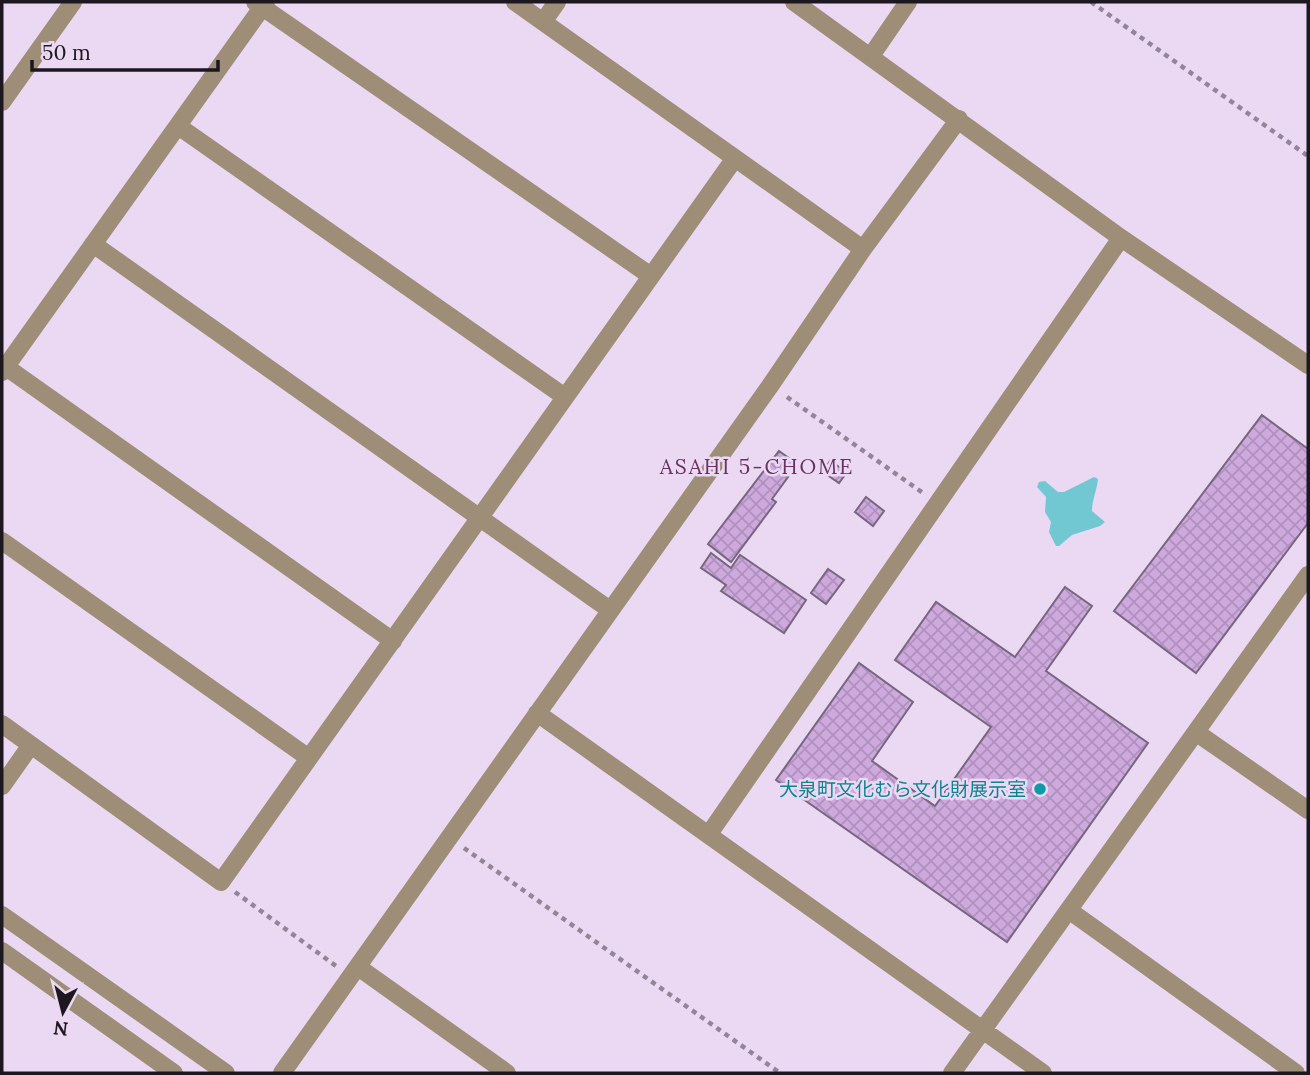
<svg xmlns="http://www.w3.org/2000/svg" width="1310" height="1075" font-family="Lora,'Noto Sans JP',serif">
<style>
.water{fill:#72c8d2}
.building{fill:url(#building-cross-hatch);stroke:#77677e;stroke-width:2}
.lines{fill:none;stroke-linecap:round;stroke-linejoin:round}
.path{stroke:#928598;stroke-width:4.5;stroke-dasharray:5 5;stroke-linecap:butt}
.minor{stroke:#9e8e77;stroke-width:18}
.culture-dot{fill:#0f9aa8;stroke:#ebd9f3;stroke-width:2.5}
.labels{text-anchor:middle;dominant-baseline:central;stroke-width:5;stroke-linejoin:round;paint-order:stroke}
.culture-label{font-size:19px;fill:#0d838f;stroke:#ebd9f3;text-anchor:end}
.neighbourhood-label{font-size:21px;letter-spacing:2px;fill:#693260;stroke:#ebd9f3}
</style>
<defs>
<pattern id="building-cross-hatch" width="8" height="8" patternUnits="userSpaceOnUse" patternTransform="scale(1.75)"><rect width="8" height="8" fill="#cea9de"/><path d="M0 0l8 8M0 8l8-8" fill="none" stroke="#b091be"/></pattern>
</defs>
<rect width="100%" height="100%" fill="#ebd9f3"/>
<path class="water" d="M1094,477L1098,479C1097,490 1092,500 1092,511L1105,522L1100,526L1072,535L1059,546H1056L1049,532L1051,522L1045,512L1046,497L1037,487L1039,482L1045,481L1058,492H1064Z"/>
<path class="building" d="M1262,415L1308,449V523L1196,673L1114,611Z
M779,451L793,461L783,474L788,477L772,499L776,502L731,562L708,544Z
M830,461L847,472L839,483L823,472Z
M866,497L884,511L873,526L855,512Z
M711,553L731,568L740,555L806,600L784,633L721,591L726,585L701,568Z
M828,569L844,580L826,604L811,593Z
M1065,587L1092,606L1046,671L1148,743L1007,942L776,780L859,663L913,702L872,761L935,806L991,727L895,660L936,602L1015,657Z"/>
<g class="lines">
<path class="path" d="M1091,2L1308,156
M787,397L923,493
M464,848L780,1073
M235,892L336,966"/>
<path class="minor" d="M255,2L651,276
M515,2L863,249
M794,2L1121,238L1308,365
M543,22L557,2
M871,56L908,2
M2,102L73,2
M178,126L565,397
M93,244L610,610
M6,367L393,641
M2,372L266,2
M2,541L309,758
M537,713L1043,1073
M2,724L221,882L735,158
M1197,733L1308,810
M2,786L31,745
M709,834L1121,238
M1070,911L1296,1073
M2,915L226,1073
M2,951L174,1073
M358,967L507,1073
M282,1073L770,386L863,249L959,119
M952,1073L1308,575"/>
</g>
<circle class="culture-dot" cx="1040" cy="789" r="7"/>
<g class="labels">
<g class="culture-label">
<text x="1026" y="789">大泉町文化むら文化財展示室</text>
</g>
<g class="neighbourhood-label">
<text x="757" y="466">ASAHI 5-CHOME</text>
</g>
</g>
<rect width="1310" height="1075" fill="none" stroke="#1d1720" stroke-width="7"/>
<g transform="translate(63 1012) rotate(187)" stroke="#ebd9f3" stroke-width="5" paint-order="stroke">
<path d="M0-5L12 26L0 18L-12 26Z" fill="#1d1720"/>
<text y="-10" font-size="19" font-weight="bold" text-anchor="middle" fill="#1d1720">N</text>
</g>
<path d="M32 60v10h186v-10" fill="none" stroke="#1d1720" stroke-width="3.5"/>
<text x="42" y="60" font-size="21" fill="#1d1720" stroke="#ebd9f3" stroke-width="5" paint-order="stroke">50 m</text>
</svg>
